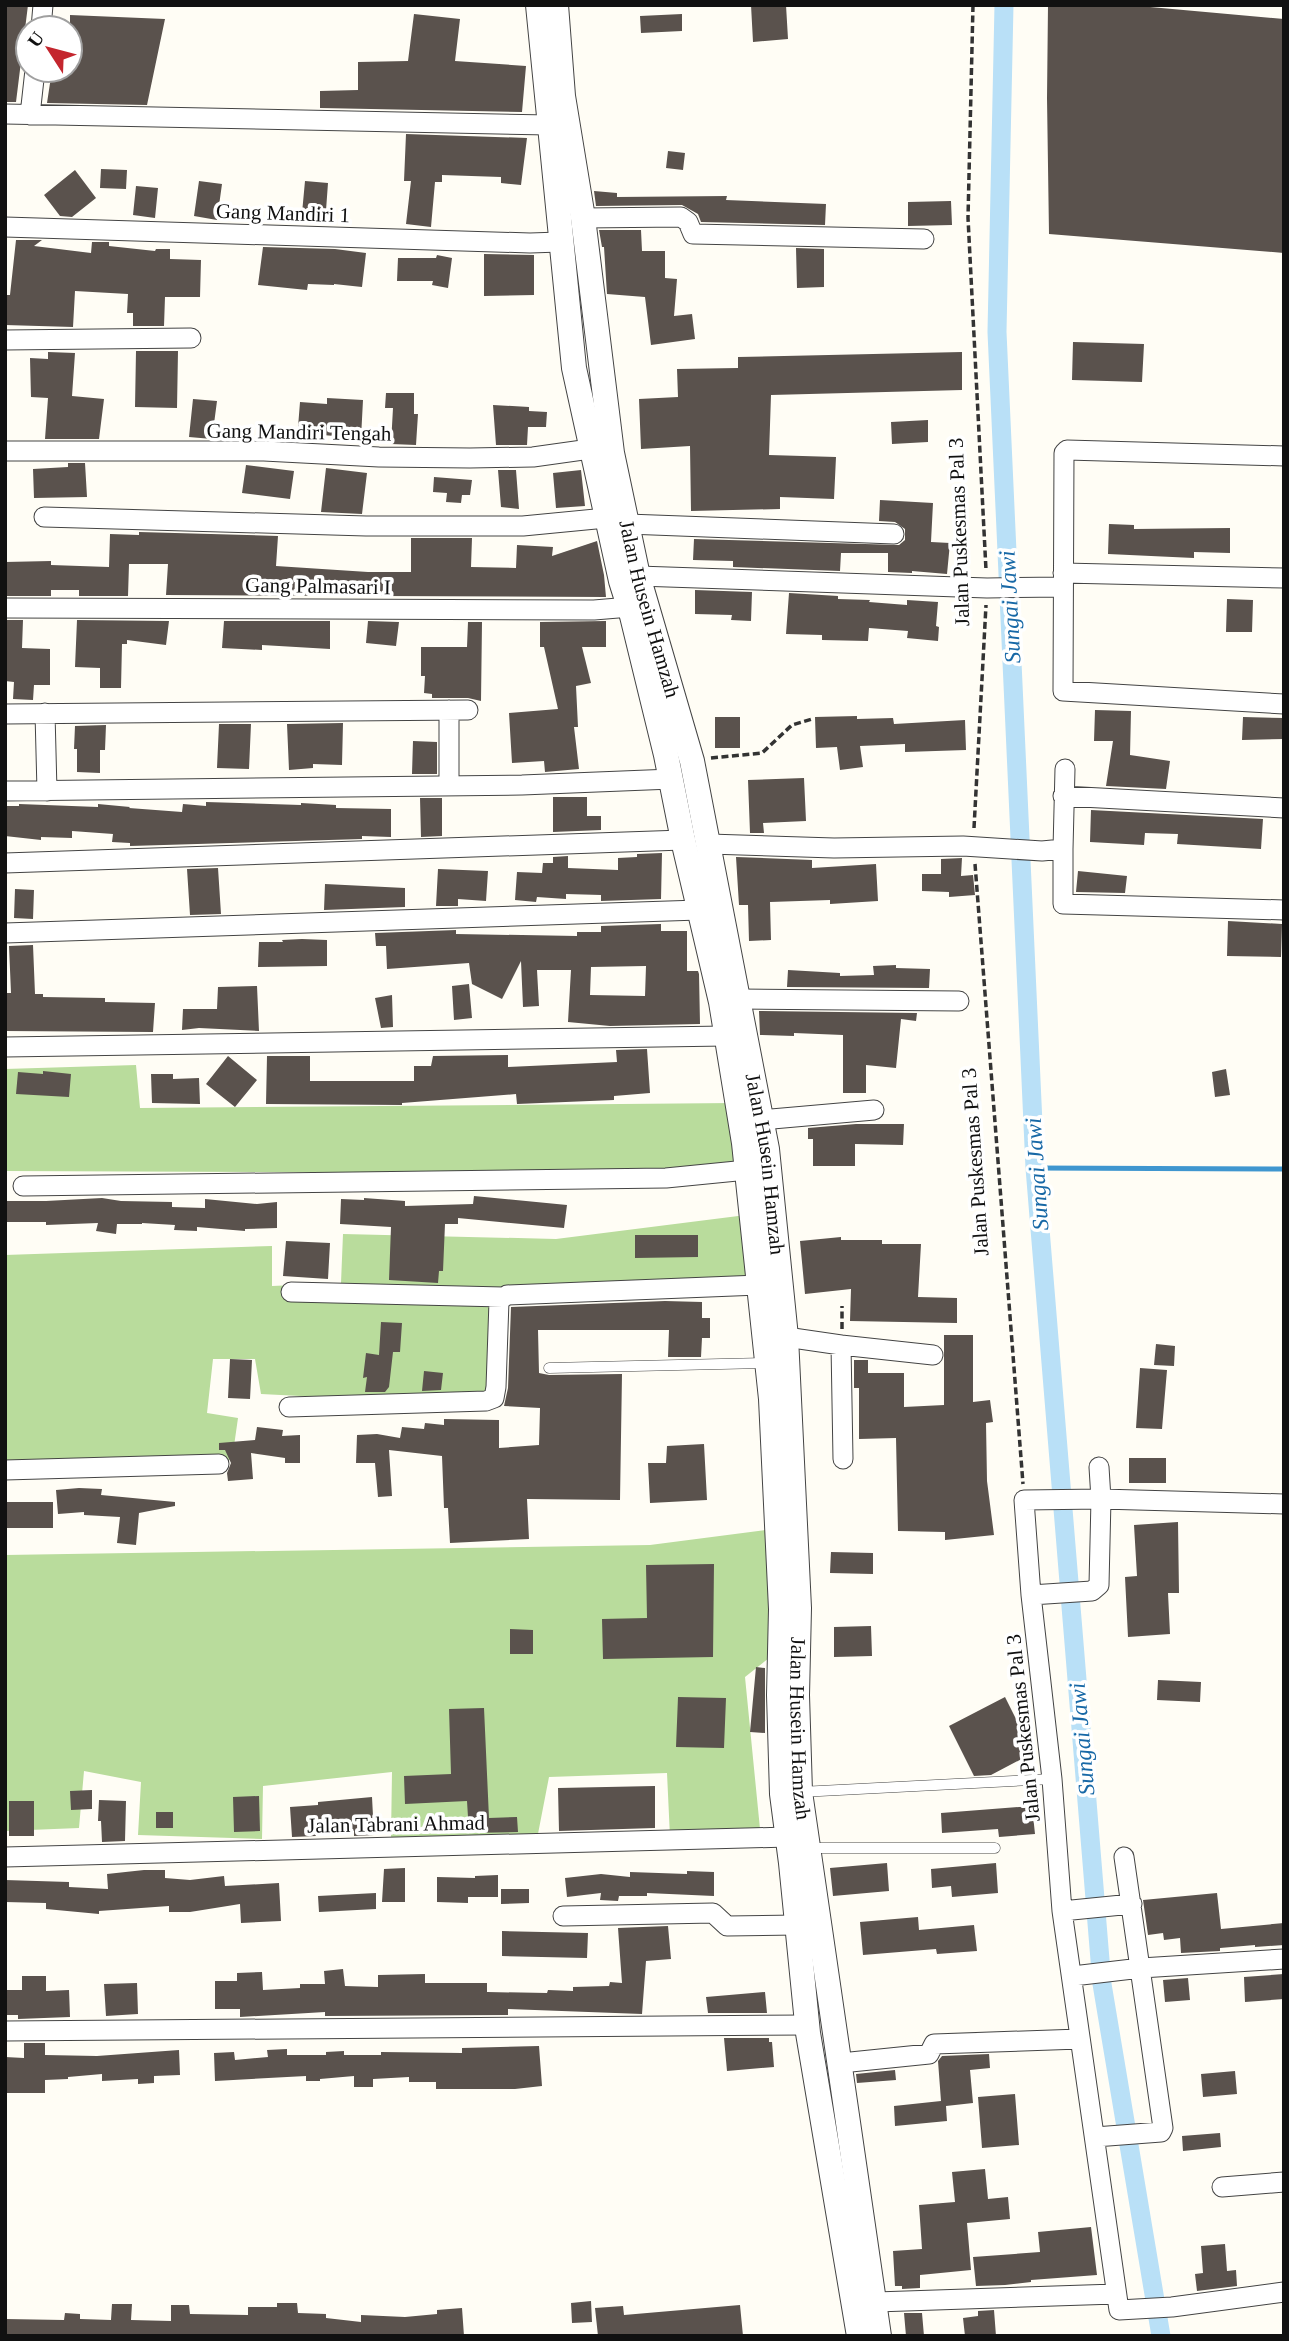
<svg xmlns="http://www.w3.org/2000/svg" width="1289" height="2341" font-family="'Times New Roman',serif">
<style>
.forest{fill:#b9dc9c}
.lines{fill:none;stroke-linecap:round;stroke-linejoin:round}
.stream{stroke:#3f96cf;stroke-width:5}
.canal{stroke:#b9e0f7;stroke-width:19}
.building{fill:#5a524d;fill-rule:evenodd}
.service-casing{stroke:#444;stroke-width:11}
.minor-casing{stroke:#444;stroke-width:21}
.tertiary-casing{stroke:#444;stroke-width:26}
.path{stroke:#333;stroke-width:3.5;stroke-dasharray:7 3.5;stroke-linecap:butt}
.service{stroke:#fff;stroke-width:10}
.minor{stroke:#fff;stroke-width:19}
.tertiary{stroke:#fff;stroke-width:24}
.labels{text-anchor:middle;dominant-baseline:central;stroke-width:7;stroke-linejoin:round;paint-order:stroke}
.street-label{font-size:21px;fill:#111;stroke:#fff}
.water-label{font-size:23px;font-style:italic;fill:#1768a6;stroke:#fff}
</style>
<rect width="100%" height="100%" fill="#fffdf5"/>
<path class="forest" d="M136,1065L140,1108L734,1103L745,1174L5,1171V1069Z
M769,1212L777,1283L497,1293L486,1401L419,1402L261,1394L255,1359H213L207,1413L238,1418L232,1460L5,1465V1255L272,1246V1286L341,1283L343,1234L556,1239Z
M773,1529L769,1658L745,1677L760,1829L670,1837L667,1773L549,1777L537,1839L391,1837L392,1772L263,1786L262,1839L138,1835L141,1782L84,1771L79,1828L5,1831V1555L650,1545Z"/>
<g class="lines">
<path class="stream" d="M1035,1168L1284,1169"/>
<path class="canal" d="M1004,5L997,332L1035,1168L1102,1984L1161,2336"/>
</g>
<path class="building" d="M5,5H28L16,102H5Z
M751,5H786L788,39L753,42Z
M1048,5H1128L1284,19V253L1049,234L1047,98Z
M414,14L460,19L455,61L526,66L522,112L320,108V91L358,90V62L408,61Z
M682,14V31L641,33L640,16Z
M70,15L165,19L147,105L47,103L52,70H70Z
M406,134L527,138L521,185L501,183V177L442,175V182H435L431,227L406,224L411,181H404Z
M668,151L685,153L683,170L666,168Z
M101,169L127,170L126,189L100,188Z
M75,170L96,198L72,217L60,216L44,195Z
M199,181L222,184L217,220L194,216Z
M305,181L328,183L325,224H301Z
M136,186L158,188L155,218L133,215Z
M594,191L617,193V197L727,196L726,200L826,204L825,225L701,222L698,214L682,205L596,206Z
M951,201L952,225L908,226V202Z
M599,230H641L642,251H665V278L677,279L674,316L692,314L695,339L651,345L645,297L607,294L604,247H602Z
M16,240H42L34,246L91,253L92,242H109V246L155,251L156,249H170V259L201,260L200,297H165L164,326H133V313H127L128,294L75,291L73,327L5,325V295H10Z
M263,247L335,249L366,253L362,287L334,284V285L308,284L307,290L258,285Z
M796,248L824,249V287L797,288Z
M484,254L534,255V295L484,296Z
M437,255L452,258L448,288L432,285L433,281H397L398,258H436Z
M1073,342L1144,344L1142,382L1072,380Z
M136,351H178L177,408L135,407Z
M48,352L75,353L72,396L104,399L99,439H45L48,398L31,397L30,358L48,359Z
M962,352V390L771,395L769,455L836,457L834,499L780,497V509L691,511L690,446L641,449L639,399L678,397L677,369L738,368V357Z
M386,393H414V414H418L416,445L391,444L393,408H385Z
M327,398L363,400L361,438L322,435L321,442L297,440L300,402L327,404Z
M193,399L217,401L212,439L189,437Z
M493,405L529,407V411L547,412L546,427H528L527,445H496Z
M928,420V442L892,444L891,422Z
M68,463H85L87,497L34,498L33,469L68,467Z
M246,465L294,471L290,499L242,493Z
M326,468L367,473L362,514L321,512Z
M498,470H516L519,509L501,507Z
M581,470L585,506L556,508L553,473Z
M434,477L472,480L470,495H462L461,503L446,502L447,493L433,492Z
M880,500L933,503L931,542L950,543L947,574L912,571V573L888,572V553H841L840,571L733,567V561L693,560L694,539L899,545L905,540V529L895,522L879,521Z
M1109,524L1134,525V529L1230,528V553L1194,552V558L1108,554Z
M139,532L278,536L276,566L368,572H411V538H472L471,567L516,568L517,545L553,547L552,556L597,541L604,575L606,597L166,595L168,564H129L128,596H79V590H51V596H5V562L51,561V565L109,567L110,534L139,535Z
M695,590L752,592L751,621L731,620L732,615L695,614Z
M789,593L838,596V599L870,600L869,602L907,605V600L938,602L936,626L939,627L938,641L907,638L908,631L869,628L868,641L822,640V635L786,634Z
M1227,599L1253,600L1252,632H1226Z
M5,620H23L22,648L50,649V685H34L33,700L13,699L14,682L5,681Z
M77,620L169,621L166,645L127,640V644H122L121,688H100V668L75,667Z
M224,621H330V649L262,645V650L222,648Z
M368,621L399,622L396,646L366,643Z
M606,621V647H582L591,683L576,686L578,727H574L579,769L545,772L544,761L512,763L509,713L558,709L544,647H540V622Z
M468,622H482L481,701L468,698H432V694L424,693L425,676H421V647H467Z
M1095,710L1131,711L1130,755L1170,761L1166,789L1106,786L1113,741H1094Z
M857,716V719L893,718L894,724L965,720L966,750L905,752V744L860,746L863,767L840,770L837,747L816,748L815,717Z
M715,717H740V748H715Z
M1243,717L1284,718V739L1242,740Z
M343,723L342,765L313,764V768L289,770L287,724Z
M219,724H251L249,769L217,768Z
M106,725L105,750H100V773L77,772V749H74L75,726Z
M413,741L437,742V774H412Z
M804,778L806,821L763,823L764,833H750L748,780Z
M553,797H587V816H601V830L553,832Z
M420,798H442V836L421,837Z
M206,802L301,805V803L336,805V808L391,809V837L362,836V839L130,846V843L112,842L113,834L72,831V838L41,837V840L5,836V806H19V804L98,807V804L130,807L129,808L182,812L183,804L206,806Z
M1091,810L1263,819L1261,849L1177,844L1178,834L1145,833L1144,845L1090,842Z
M662,853L661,899L601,901V895L566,894V899L537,897L536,902L515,900L517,872L542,873L543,863H553V857L568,856V868L618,870V858L637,857V854Z
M736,857L812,860V868L876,864L878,901L830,904V900L770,902L771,940L749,941L748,905H739Z
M962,858L961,876L973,875L975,895L949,897V892L922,891V874H941V859Z
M218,868L221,914L190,915L187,869Z
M438,869L488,871L486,901L458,899V906H436Z
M1078,871L1127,876L1125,893L1076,892Z
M325,884L405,888V907L324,910Z
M15,889L34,890L33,919L14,918Z
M1228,921L1282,924L1281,957L1227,956Z
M661,924V931H687V971H698L699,974L700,1024L610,1026L568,1022L571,970H537L539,1006L523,1007L521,961L502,999L472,984L469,963L387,969L386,946H376L375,933L456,930V934L577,936V932H601V926ZM646,966L645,996L590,995L591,967Z
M302,939L327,940V966L258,967L259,942H283L282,940Z
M33,945L35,994H43V997L105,998V1002L155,1003L153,1032L5,1031V993H11L9,946Z
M896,965V968L930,969L929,988L787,987L788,970L840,973V976L874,975L873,966Z
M469,984L472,1018L454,1020L452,986Z
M257,986L259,1031L199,1028L182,1030L183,1009H217L218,987Z
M392,995L393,1027L381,1028L375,998Z
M759,1011L917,1013L916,1021L901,1019L896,1068L866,1065V1093H843V1035L794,1033V1036L760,1035Z
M647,1049L650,1093L614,1096V1100L517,1104L516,1094L402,1103V1105L266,1104L267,1056H310V1081H414V1066H431L433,1056L508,1055V1067L617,1062L616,1050Z
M228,1056L257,1080L235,1107L206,1084Z
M1226,1069L1230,1095L1215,1097L1212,1072Z
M43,1071L71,1074L69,1097L16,1094L18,1072L43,1074Z
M151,1074H173V1079L199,1078L200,1104L152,1103Z
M856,1124H904L903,1145L855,1144V1166H813V1139H808V1128Z
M474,1196L567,1205L564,1228L458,1218V1224H445L443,1271H439L438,1283L389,1280L391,1227L340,1224L341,1199L364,1200V1198L405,1201V1206L473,1204Z
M102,1198L121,1201L172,1202V1207L205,1208V1199L257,1204L277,1202V1228L245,1229V1231L197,1227V1231L174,1230L175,1225L142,1223V1224H117L116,1234L96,1231L98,1223L46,1225V1222H5V1201H46Z
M635,1235H698V1257L635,1258Z
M841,1237V1240H882V1244H921L918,1297L957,1298V1323L850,1321L851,1289L805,1294L800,1241Z
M286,1241L330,1243L328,1279L283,1276Z
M665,1301L702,1302V1318H710V1338H702L701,1357H668L669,1330H538L539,1373L549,1375L622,1374L620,1500L527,1499L529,1539L450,1543L448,1508H444L442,1456L389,1450L392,1496L378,1497L375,1463H356L357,1435L377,1434L400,1438L402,1427L424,1429L425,1423L444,1425V1419L499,1420V1448L539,1445L540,1408L504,1406L508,1388L511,1307Z
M381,1322L402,1323L400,1352H393L389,1387L385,1392H365L367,1377L363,1378L366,1353L379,1355Z
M944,1335H973V1402L990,1400L993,1422L986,1423L987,1481L994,1535L945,1540V1532L898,1531L896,1438L859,1439V1388H854V1360H868V1373H904V1407L944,1405Z
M1156,1344L1175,1346L1174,1366L1154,1365Z
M230,1359L252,1360L250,1399L228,1398Z
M1140,1368L1167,1370L1162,1429L1136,1428Z
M424,1371L443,1373L441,1390L422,1391Z
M257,1427L283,1430L282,1436L300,1435V1463H285V1458L251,1453L253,1479L228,1481L227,1473L231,1463L225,1450H219V1443L255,1440Z
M704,1444L707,1500L650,1503L648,1463H666L667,1446Z
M1129,1458H1166V1483H1129Z
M79,1488L102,1489L101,1495L175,1502V1506L139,1513L136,1545L117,1543L120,1517L84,1515V1512L58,1514L56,1490Z
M5,1502H53V1528H5Z
M1178,1522L1179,1593H1168L1170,1634L1128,1637L1125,1577L1137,1576L1134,1525Z
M831,1552L873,1553V1574L830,1573Z
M714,1564L713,1657L603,1659L602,1619L647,1618L646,1565Z
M871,1626L872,1656L834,1657V1627Z
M510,1629L533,1630V1654H510Z
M756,1667L765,1668V1733L750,1732Z
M1158,1680L1201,1682L1200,1702L1157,1700Z
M678,1697L726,1698L724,1748L676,1747Z
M1005,1697L1033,1753L991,1775L974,1776L949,1726Z
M484,1708L489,1818L517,1817L518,1832L469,1833L467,1801L405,1804L404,1776L451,1774L449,1709Z
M655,1786V1828L559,1831L558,1788Z
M92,1790V1809L71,1810L70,1791Z
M259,1796L260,1831L234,1832L233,1797Z
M372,1797L374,1835L354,1836V1831L316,1833V1836L292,1837L290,1807L318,1805V1802Z
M99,1800L126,1801L125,1841L102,1842L101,1821H98Z
M9,1801H34V1836H9Z
M1032,1806L1035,1834L999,1837L998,1829L942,1833L941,1813Z
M156,1812H173V1828H156Z
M887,1863L889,1891L833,1896L830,1868Z
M996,1863L998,1893L952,1897L951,1886L932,1888L931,1869Z
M405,1868V1902H382L384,1869Z
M144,1870H165V1878L190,1880L224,1876L225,1886L279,1883L281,1921L241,1923L240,1904L190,1912H169V1906L99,1911V1914L46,1909V1903L5,1902V1880L69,1882V1887L108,1889L107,1874Z
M687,1871L714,1872V1896L647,1893V1896H619L618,1901L600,1900L601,1893L567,1897L565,1878L601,1874L630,1877V1872L687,1874Z
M498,1875V1897H468V1903L437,1902V1877L475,1878V1876Z
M501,1889H529V1903L501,1904Z
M376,1893V1909L319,1912L318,1896Z
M1217,1893L1221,1929L1284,1923V1945L1255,1947V1945L1220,1948V1951L1181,1953L1180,1938L1164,1940L1163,1933L1148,1935L1143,1900Z
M918,1917L919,1930L974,1925L977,1951L937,1954L936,1949L863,1955L860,1922Z
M668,1926L671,1959L646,1961L642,2014L508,2009V2015L325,2016V2012L240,2017V2009H215V1981H237V1973L262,1972L263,1990L300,1988V1984H325L324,1971L343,1969L345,1986L378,1987V1975L425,1974V1983H487V1992L547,1993L548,1990L573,1991V1987L609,1986L610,1982L622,1983L618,1928Z
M502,1931L588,1933L587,1958L502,1956Z
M1284,1974V1999L1245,2002L1244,1977Z
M22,1976H46V1991L69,1990L70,2017L18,2019V2015H5V1990H22Z
M1188,1978L1190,2000L1165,2002L1163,1980Z
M137,1983L138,2014L106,2016L104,1984Z
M765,1992L767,2013H708L706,1997Z
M724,2038H769V2042H772L774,2067L727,2071Z
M24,2043H45V2055L97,2056L179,2050L180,2075L154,2076V2083L138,2084V2079L102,2081V2074L68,2077V2079L45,2080V2093H5V2057L24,2058Z
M539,2046L542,2086L515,2089H436V2082H409V2077L373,2079V2087H354V2076L320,2079V2081H306V2076L215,2081L214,2053L234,2052L235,2060L268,2057L267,2050L287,2049V2055H326V2052L344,2051V2055H381V2052L462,2053V2048Z
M989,2054L990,2068L970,2070L973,2103L946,2106L947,2121L895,2126L894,2106L941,2101L938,2061L942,2056Z
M895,2070L896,2080L857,2083L856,2074Z
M1235,2071L1237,2094L1203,2097L1201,2074Z
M1015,2094L1019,2145L982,2148L978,2097Z
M1220,2133L1221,2147L1183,2151L1182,2136Z
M985,2169L988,2199L1008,2197L1010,2219L967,2223L971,2270L920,2275V2288L902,2289V2286H895L893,2251L922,2249L919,2205L955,2202L952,2172Z
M1091,2227L1097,2275L1031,2280V2282L1005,2285L976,2286L973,2257L1040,2252L1038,2232Z
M1225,2244L1227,2271L1236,2270L1237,2286L1197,2291L1195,2274L1203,2273L1201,2246Z
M591,2301L592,2322L572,2323L571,2303Z
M277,2303H297L298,2313L326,2314V2318L361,2322V2315L405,2317L437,2314V2310L462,2308L464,2336H5V2319L64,2320L65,2313L80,2314V2319L111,2320L112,2304H132L131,2320L171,2321V2305H189L190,2314L248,2315V2307H277Z
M740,2305L743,2336H598L595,2308L623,2306L624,2315Z
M994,2310L996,2336H965L963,2318L978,2316V2311Z
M904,2313H922L924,2336H906Z"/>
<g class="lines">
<defs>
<path id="service" d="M549,1368L766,1363
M800,1792L1052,1779
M810,1848H995"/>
<path id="minor" d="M41,28L43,5
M5,114L549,125
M30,115L35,70
M583,218L681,217L688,222L693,234L924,239
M5,227L530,243L560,242
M5,340L191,338
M5,451H264L379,457L470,458L533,457L590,449
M1284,456L1067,450L1064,453L1063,691L1284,704
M44,517L366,526H523L606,518
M627,524L894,534
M1063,573L1284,578
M638,576L987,588L1063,587
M5,608L594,610L630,607
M45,713L47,791
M5,714L468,710
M449,786V710
M5,791L522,785L672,779
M1063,796L1284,808
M709,844L834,848L963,846L1042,851L1063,849L1065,769
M1063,849V904L1284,910
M5,863L683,840
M5,933L699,910
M739,999L959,1001
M5,1047L726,1036
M761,1120L874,1110
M23,1186L666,1178L747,1170
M291,1292L503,1297
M786,1337L841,1345L843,1459
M841,1345L933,1355
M289,1407L486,1401L494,1398L496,1387L499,1301L507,1295L759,1285
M5,1470L219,1464
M1284,1504L1101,1499L1024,1500L1031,1595L1052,1779L1062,1911L1119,2310L1172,2307L1284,2292
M1031,1595L1092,1591L1099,1585L1101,1499L1099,1467
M5,1857L788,1837
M1062,1911L1132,1904
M563,1916L713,1913L727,1926L797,1925
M1073,1976L1141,1968L1284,1959
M5,2031L807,2025
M841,2063L929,2054L934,2044L1080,2039
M1095,2137L1161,2132L1163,2128L1124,1857
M1222,2187L1284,2182
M876,2302L1116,2294"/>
<g id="tertiary">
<path d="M538,5L574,368L621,581L632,616L666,755L683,840L721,1002L744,1143L771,1399L781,1609L779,1695L782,1794L791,1863L808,2033L859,2336"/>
<path id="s1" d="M556,5L563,96L583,218L612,453L638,576L692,761L767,1149L786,1337L799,1608L797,1695L800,1792L879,2336"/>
</g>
</defs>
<use href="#service" class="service-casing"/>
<use href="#minor" class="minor-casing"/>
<use href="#tertiary" class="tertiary-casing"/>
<path class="path" d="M973,5L968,218L986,570
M711,758L762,753L792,725L812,719
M974,828L986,605
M975,864L1023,1484
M842,1329V1306"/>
<use href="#service" class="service"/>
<use href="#minor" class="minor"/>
<use href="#tertiary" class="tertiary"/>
</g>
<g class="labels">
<g class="street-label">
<text transform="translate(283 213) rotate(2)">Gang Mandiri 1</text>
<text transform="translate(299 432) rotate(1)">Gang Mandiri Tengah</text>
<text transform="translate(959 532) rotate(-92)">Jalan Puskesmas Pal 3</text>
<text transform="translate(318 586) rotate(1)">Gang Palmasari I</text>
<text stroke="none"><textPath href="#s1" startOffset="612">Jalan Husein Hamzah</textPath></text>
<text transform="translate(975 1162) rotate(-94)">Jalan Puskesmas Pal 3</text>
<text stroke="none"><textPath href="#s1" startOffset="1180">Jalan Husein Hamzah</textPath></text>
<text transform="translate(1023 1728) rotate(-96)">Jalan Puskesmas Pal 3</text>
<text stroke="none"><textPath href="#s1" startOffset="1746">Jalan Husein Hamzah</textPath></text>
<text transform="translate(396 1824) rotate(-1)">Jalan Tabrani Ahmad</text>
</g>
<g class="water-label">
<text transform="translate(1010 607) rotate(-93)">Sungai Jawi</text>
<text transform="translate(1037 1174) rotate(-94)">Sungai Jawi</text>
<text transform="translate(1082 1739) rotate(-95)">Sungai Jawi</text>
</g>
</g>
<rect width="1289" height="2341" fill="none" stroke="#111111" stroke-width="14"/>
<g transform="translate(49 49) rotate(306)"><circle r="33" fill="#ffffff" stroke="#a0a0a0" stroke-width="2"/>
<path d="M0-5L12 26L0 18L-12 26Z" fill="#c4262e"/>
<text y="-10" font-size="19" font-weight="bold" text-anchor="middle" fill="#111111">U</text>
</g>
</svg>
